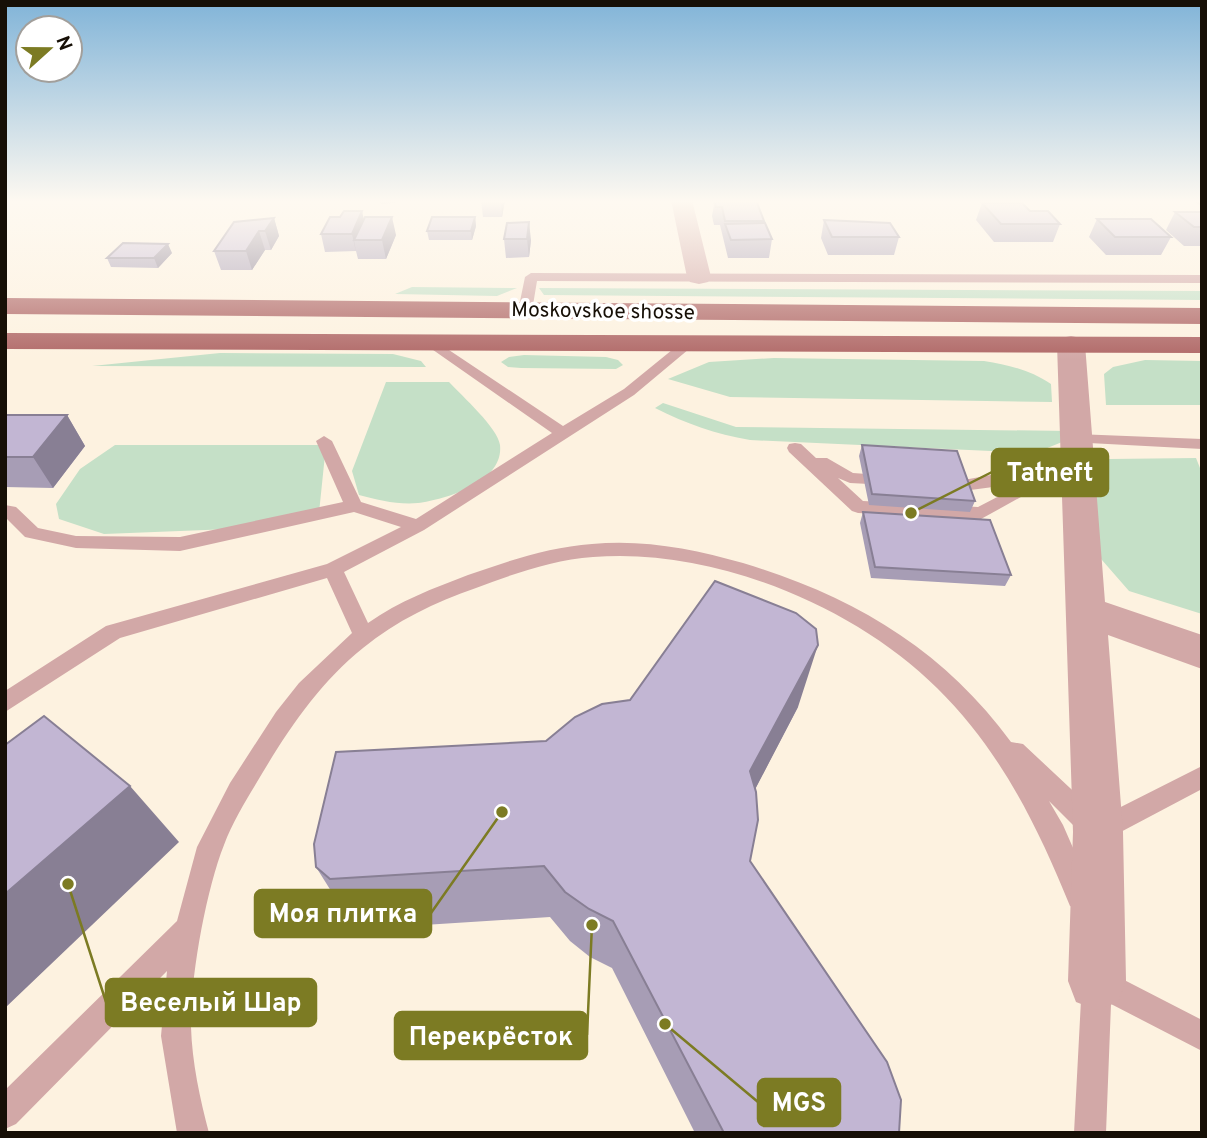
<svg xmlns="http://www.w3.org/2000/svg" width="1207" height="1138" font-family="Overpass,sans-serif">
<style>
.green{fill:#c5e0c7}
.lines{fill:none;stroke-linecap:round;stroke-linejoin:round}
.lane{fill:#d2a8a7;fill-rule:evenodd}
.street{fill:#d2a8a7;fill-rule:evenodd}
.primary{fill:#b06867;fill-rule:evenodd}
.wall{fill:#a79db5}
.shaded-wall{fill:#887f94}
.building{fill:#c2b6d3;stroke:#887f94;stroke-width:2}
.labels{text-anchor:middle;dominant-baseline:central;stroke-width:7;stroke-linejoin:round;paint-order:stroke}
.far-street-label{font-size:21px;fill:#160f06;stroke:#fff}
.leader{fill:none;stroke:#7c7b23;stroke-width:2.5}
.callout-dot{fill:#7c7b23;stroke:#fff;stroke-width:2.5}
.callout{fill:#7c7b23;stroke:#7c7b23;stroke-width:2.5}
.callout-label{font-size:26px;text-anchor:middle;font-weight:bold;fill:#fff}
</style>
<rect width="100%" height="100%" fill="#fdf2e0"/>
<path class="green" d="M412,287L517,288L497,296L395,294Z
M539,288L1202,291V300L544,295Z
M220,353L393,354L421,361L426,367L92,366Z
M524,355L606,357L618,360L623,365L616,369L521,368L508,367L501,362L509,357Z
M774,358L984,361C1009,365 1030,370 1051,384L1052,402L730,397L668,379L709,362Z
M1145,360L1202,361V405H1106L1104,374L1113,367Z
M386,382H449C462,396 498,428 500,445C504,482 447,499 418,503C399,505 377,500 359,495L352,471Z
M663,403L736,427L1068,431L1067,440L1035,453L750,440C715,434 687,424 655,408Z
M115,445H326L319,513L278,527L104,534L59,519L56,504L80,469Z
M1196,458L1202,473V614L1129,591L1095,552L1090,468L1109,459Z"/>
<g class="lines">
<path class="lane" d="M531,273L1202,275V283L537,281L532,311L525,315L518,311L525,277Z
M431,338L563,426L624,389L683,341H693L695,344L634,395L424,530L344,572L368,623C399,601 434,588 468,575C508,561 549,547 592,544C643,539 694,549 743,563C853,596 943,649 1011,742L1023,744L1101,817L1202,766V789L1098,844L1089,841L1049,801L1063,825L1094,896L1090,906L1080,910L1070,906C1037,825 1000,750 937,688C854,605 711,547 593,557C552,560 513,574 476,588C435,602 396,621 363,648C318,684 286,733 257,782C245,802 232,823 224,845C206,890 190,979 191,1027C192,1062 200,1099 209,1133H177L161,1036L167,971L16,1124L5,1129V1090L177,921L197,847L230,783L276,712L299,683L352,633L327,578L120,638L5,712V691L106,626L327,564L401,527L354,512L180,551L76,548L25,537L5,517V505L16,507L38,528L76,536L180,537L343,502L316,441L324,436L332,441L361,502L416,519L552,433L426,345V339Z
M1076,434L1202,439V449L1070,442L1068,439L1070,436Z
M795,443L801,444L816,458H827L853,473L894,476L897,480L894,484L888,485L850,483L838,478L863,501L978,507L1034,478C1014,482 951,500 937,484L946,478L969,479L1051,464L1057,465L1071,460L1079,465L981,519L858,513L852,511L789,452L787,448L789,444Z
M1097,966L1202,1020V1051L1111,1004L1106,1133H1074L1082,981L1087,971Z"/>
<path class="street" d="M671,200H692L711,277L708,282L699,284L690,282L687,277Z
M1071,336L1081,338L1085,344L1105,602L1202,635V669L1108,635L1123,832L1126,981L1118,1002L1097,1010L1076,1002L1068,981L1073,832L1057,344L1061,338Z"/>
<path class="primary" d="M5,298L1202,308V324L5,314Z
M5,333L1202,337V353L5,349Z"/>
</g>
<path class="wall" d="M380,200H397L395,203L381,204Z
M481,200H505L502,217H483Z
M712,200H756L764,221L763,224L772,239L769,258H728L720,225H714L712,216L714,205Z
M1193,200H1202V207Z
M982,203L1030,211L1060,224L1053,242H994L976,220Z
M1175,212H1202V246H1184L1166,230Z
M475,217L476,226L472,240H429L427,231Z
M274,218L279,236L271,250H265L252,270H221L214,251Z
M364,219L396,235L386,259H358L356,251L325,252L321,234Z
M1097,219L1171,237L1161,255H1106L1089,237Z
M824,220L899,237L894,255H828L821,238Z
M507,223L531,240L529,257L506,258L504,239Z
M172,253L158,268L111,267L107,258Z
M5,415H67L85,446L53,488L5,487Z
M862,445L975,501L970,512L869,505L859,456Z
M863,512L1011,575L1005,586L871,578L860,523Z
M798,707L755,789L750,861L899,1133H695L612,968L590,957L570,941L550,917L361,929L348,918L316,867L546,741Z"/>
<path class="shaded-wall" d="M501,200H505L502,217Z
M362,211L366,229L354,240L356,252L352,234Z
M392,217L396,235L386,259L382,240Z
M475,217L476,226L472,240L471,231Z
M274,218L279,236L271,250L265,231Z
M529,222L531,240L529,257L527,239Z
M259,231L265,250L252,270L246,251Z
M168,244L172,253L158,268L154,258Z
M67,415L85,446L53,488L33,457Z
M818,645L798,707L735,828L750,771Z
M130,786L179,842L5,1008V894Z"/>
<path class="building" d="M714,200H756L764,221H725L722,207H716Z
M982,203H1022L1030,211H1048L1060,224H1001Z
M344,211H362L352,234H321L330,217H340Z
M1175,212H1202V227H1194Z
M365,217H392L382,240H354Z
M432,217H475L471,231H427Z
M274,218L265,231H259L246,251H214L234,222Z
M1097,219H1151L1171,237H1115Z
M824,220L890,223L899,237H832Z
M529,222L527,239H504L507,223Z
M765,223L772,239L731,240L725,224Z
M123,243L168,244L154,258H107Z
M5,415H67L33,457H5Z
M862,445L957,451L975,501L872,494Z
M863,512L990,520L1011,575L875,567Z
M715,581L796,613L816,629L818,645L750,771L756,792L758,820L750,861L887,1062L901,1100L899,1133H724L613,921L589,909L565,892L544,866L330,879L316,867L314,844L336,752L546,741L575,717L602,704L630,700Z
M44,716L130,786L5,894V745Z"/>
<linearGradient id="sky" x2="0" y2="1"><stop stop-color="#81b4d8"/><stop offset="0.56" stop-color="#fef9f1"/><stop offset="1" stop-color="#fef9f1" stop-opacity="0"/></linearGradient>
<rect width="1207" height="360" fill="url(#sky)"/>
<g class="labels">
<g class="far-street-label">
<text transform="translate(603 312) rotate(1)">Moskovskoe shosse</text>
</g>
</g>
<path class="leader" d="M911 513L992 472M502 812L431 913M68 884L106 1002M592 925L587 1035M665 1024L758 1102"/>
<g class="callout-dot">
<circle cx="911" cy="513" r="7"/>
<circle cx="502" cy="812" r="7"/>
<circle cx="68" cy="884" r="7"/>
<circle cx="592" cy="925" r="7"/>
<circle cx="665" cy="1024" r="7"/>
</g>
<g class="callout">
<rect x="992" y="449" width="116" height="47" rx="7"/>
<rect x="255" y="890" width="176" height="47" rx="7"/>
<rect x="106" y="979" width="210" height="47" rx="7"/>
<rect x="395" y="1012" width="192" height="47" rx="7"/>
<rect x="758" y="1079" width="82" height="47" rx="7"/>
</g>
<g class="callout-label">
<text x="1050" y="481">Tatneft</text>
<text x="343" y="922">Моя плитка</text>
<text x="211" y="1011">Веселый Шар</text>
<text x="491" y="1045">Перекрёсток</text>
<text x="799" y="1111">MGS</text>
</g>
<rect width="1207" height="1138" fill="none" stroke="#160f06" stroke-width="14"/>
<g transform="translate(49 49) rotate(69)"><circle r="33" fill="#ffffff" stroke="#a29f9b" stroke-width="2"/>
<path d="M0-5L12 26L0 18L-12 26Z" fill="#7c7b23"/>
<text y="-10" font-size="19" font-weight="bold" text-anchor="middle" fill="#160f06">N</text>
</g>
</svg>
